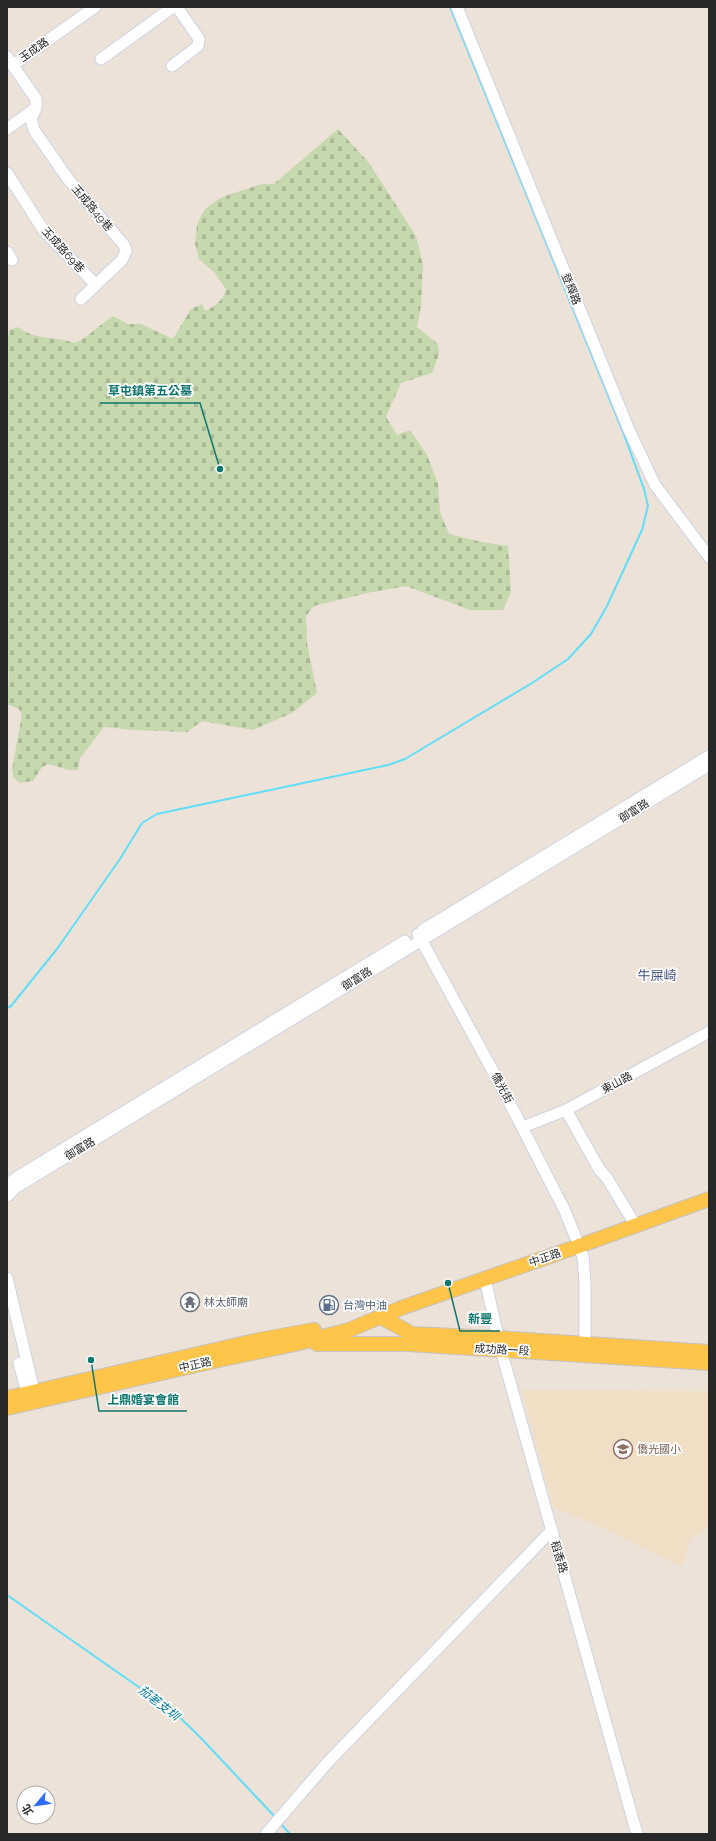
<svg xmlns="http://www.w3.org/2000/svg" width="716" height="1841" font-family="Raleway,'Noto Sans TC',sans-serif">
<style>
.education{fill:#f0dec5}
.cemetery{fill:url(#cemetery-stones)}
.lines{fill:none;stroke-linecap:round;stroke-linejoin:round}
.stream{stroke:#5fdefa;stroke-width:2}
.minor-casing{stroke:#cdd3e3;stroke-width:13}
.major-casing{stroke:#c3c3c3;stroke-width:16}
.minor{stroke:#fff;stroke-width:11}
.major{stroke:#ffc54b;stroke-width:14}
.labels{text-anchor:middle;dominant-baseline:central;stroke-width:3.5;stroke-linejoin:round;paint-order:stroke}
.street-label{font-size:11px;fill:#282828;stroke:#fff}
.worship-label{font-size:11px;fill:#5b616d;stroke:#fff;text-anchor:start}
.service-label{font-size:11px;fill:#4e5e75;stroke:#fff;text-anchor:start}
.education-label{font-size:11px;fill:#785e54;stroke:#fff;text-anchor:start}
.water-label{font-size:12px;font-style:italic;fill:#007aa4;stroke:#fff}
.quarter-label{font-size:13px;fill:#44537d;stroke:#fff}
.leader{fill:none;stroke:#0f766e;stroke-width:1.5}
.callout-dot{fill:#0f766e;stroke:#fff;stroke-width:1.5}
.callout-label{font-size:12px;text-anchor:middle;font-weight:bold;fill:#0f766e;stroke:#fff;stroke-width:3.5;stroke-linejoin:round;paint-order:stroke}
</style>
<defs>
<pattern id="cemetery-stones" width="16" height="16" patternUnits="userSpaceOnUse"><rect width="16" height="16" fill="#c6d8ad"/><path d="M2 7V4a2 2 0 0 1 4 0v3zM10 15v-3a2 2 0 0 1 4 0v3z" fill="#aab995"/></pattern>
</defs>
<rect width="100%" height="100%" fill="#ece2d8"/>
<path class="education" d="M522,1390L709,1391V1526L690,1539L682,1567L615,1533L553,1507Z"/>
<path class="cemetery" d="M338,129L369,163L416,236L423,265L421,306L417,327L438,344L439,354L432,373L401,383L386,417L397,435L410,430L427,455L438,483L440,512L449,534L482,542L508,546L511,592L503,610H470L406,586L367,593L314,606L306,616L307,643L317,693L292,713L253,730L202,721L187,732L134,730L104,727L80,758L78,770H68L49,764L42,767L33,781L20,783L14,778L12,770L22,715L19,709L7,704L9,672L7,671V349L9,330L18,327C35,341 55,336 75,343C90,336 99,325 113,316L128,324H141L173,339L191,309L202,304L205,311C216,306 223,300 226,289L214,272L199,259L195,244L197,225L204,210L220,198L231,194L262,184H274Z"/>
<g class="lines">
<path class="stream" d="M7,1008L11,1006L57,949L120,859L142,823L157,814L388,765L405,759L532,683L568,659L591,634L607,606L642,530L648,506L644,489L623,432L450,7
M7,1595L173,1711L200,1737L276,1818
M280,1823L290,1834"/>
<defs>
<path id="minor" d="M457,7L629,430L655,485L709,557
M7,57L36,99V108L31,119L34,130L68,179L124,245L126,251L122,260L81,299
M101,59L173,7
M13,65L95,7
M172,66L198,46L199,39L177,7
M7,129L36,108
M7,173L44,231L96,285
M7,252L12,260
M423,930L709,756
M418,934L501,1086L565,1211L579,1246L583,1257L585,1283V1350
M566,1110L599,1169L607,1178L636,1226
M523,1127L566,1110L709,1032
M7,1185L19,1176L405,941
M7,1196L15,1188L709,765
M7,1278L33,1387L31,1400
M485,1279L501,1350L637,1834
M19,1363L28,1396
M266,1834L328,1762L552,1530"/>
<path id="major" d="M381,1317L412,1334L498,1338L709,1352
M317,1344H409L709,1363
M7,1398L259,1340L314,1330
M7,1408L223,1359L295,1344L349,1330L401,1308L579,1246L709,1199"/>
</defs>
<use href="#minor" class="minor-casing"/>
<use href="#major" class="major-casing"/>
<use href="#minor" class="minor"/>
<use href="#major" class="major"/>
</g>
<defs>
<symbol id="temple-ring" viewBox="-11 -11 22 22"><circle r="9.5" fill="#fff" stroke="#6b7280" stroke-width="1.5"/><path d="M0-6L5-2H3V0L6.5 2.5H4V6H1.5V3h-3V6H-4V2.5H-6.5L-3 0V-2H-5Z" fill="#6b7280"/></symbol>
<symbol id="fuel-ring" viewBox="-11 -11 22 22"><circle r="9.5" fill="#fff" stroke="#5c6f8a" stroke-width="1.5"/><path d="M-5.5-6h7V0h2V4h1.3V-2.5L3-4.5l.8-.8L6-3V5H2.5V1h-1V6h-7ZM-4.2-4.7v3.2H.2V-4.7Z" fill="#5c6f8a"/></symbol>
<symbol id="school-ring" viewBox="-11 -11 22 22"><circle r="9.5" fill="#fff" stroke="#8d6e63" stroke-width="1.5"/><path d="M0-5L7-2L0 1L-7-2ZM-4 1L0 2.5L4 1V4Q0 6-4 4Z" fill="#8d6e63"/></symbol>
</defs>
<g fill-rule="evenodd">
<use href="#temple-ring" x="179" y="1291" width="22" height="22"/>
<use href="#fuel-ring" x="318" y="1294" width="22" height="22"/>
<use href="#school-ring" x="612" y="1438" width="22" height="22"/>
</g>
<g class="labels">
<g class="street-label">
<text transform="translate(34 50) rotate(-35)">玉成路</text>
<text transform="translate(92 208) rotate(50)">玉成路49巷</text>
<text transform="translate(63 250) rotate(48)">玉成路69巷</text>
<text transform="translate(571 289) rotate(68)">登輝路</text>
<text transform="translate(634 811) rotate(-32)">御富路</text>
<text transform="translate(357 979) rotate(-32)">御富路</text>
<text transform="translate(617 1083) rotate(-28)">東山路</text>
<text transform="translate(502 1088) rotate(62)">僑光街</text>
<text transform="translate(80 1149) rotate(-31)">御富路</text>
<text transform="translate(545 1258) rotate(-19)">中正路</text>
<text transform="translate(502 1350) rotate(3)">成功路一段</text>
<text transform="translate(195 1365) rotate(-13)">中正路</text>
<text transform="translate(559 1557) rotate(74)">稻香路</text>
</g>
<g class="worship-label">
<text x="204" y="1302">林太師廟</text>
</g>
<g class="service-label">
<text x="343" y="1305">台灣中油</text>
</g>
<g class="education-label">
<text x="637" y="1449">僑光國小</text>
</g>
<g class="water-label">
<text transform="translate(159 1703) rotate(38)">茄荖支圳</text>
</g>
<g class="quarter-label">
<text x="657" y="975">牛屎崎</text>
</g>
</g>
<path class="leader" d="M220 469L200 403H100M448 1283L460 1331H500M91 1360L99 1411H187"/>
<g class="callout-dot">
<circle cx="220" cy="469" r="4"/>
<circle cx="448" cy="1283" r="4"/>
<circle cx="91" cy="1360" r="4"/>
</g>
<g class="callout-label">
<text x="150" y="395">草屯鎮第五公墓</text>
<text x="480" y="1323">新豐</text>
<text x="143" y="1404">上鼎婚宴會館</text>
</g>
<rect width="716" height="1841" fill="none" stroke="#282828" stroke-width="16"/>
<g transform="translate(36 1805) rotate(241)"><circle r="19" fill="#ffffff" stroke="#a9a9a9"/>
<path d="M0-3L7 15L0 10L-7 15Z" fill="#326aff"/>
<text y="-6" font-size="11" font-weight="bold" text-anchor="middle" fill="#282828">北</text>
</g>
</svg>
